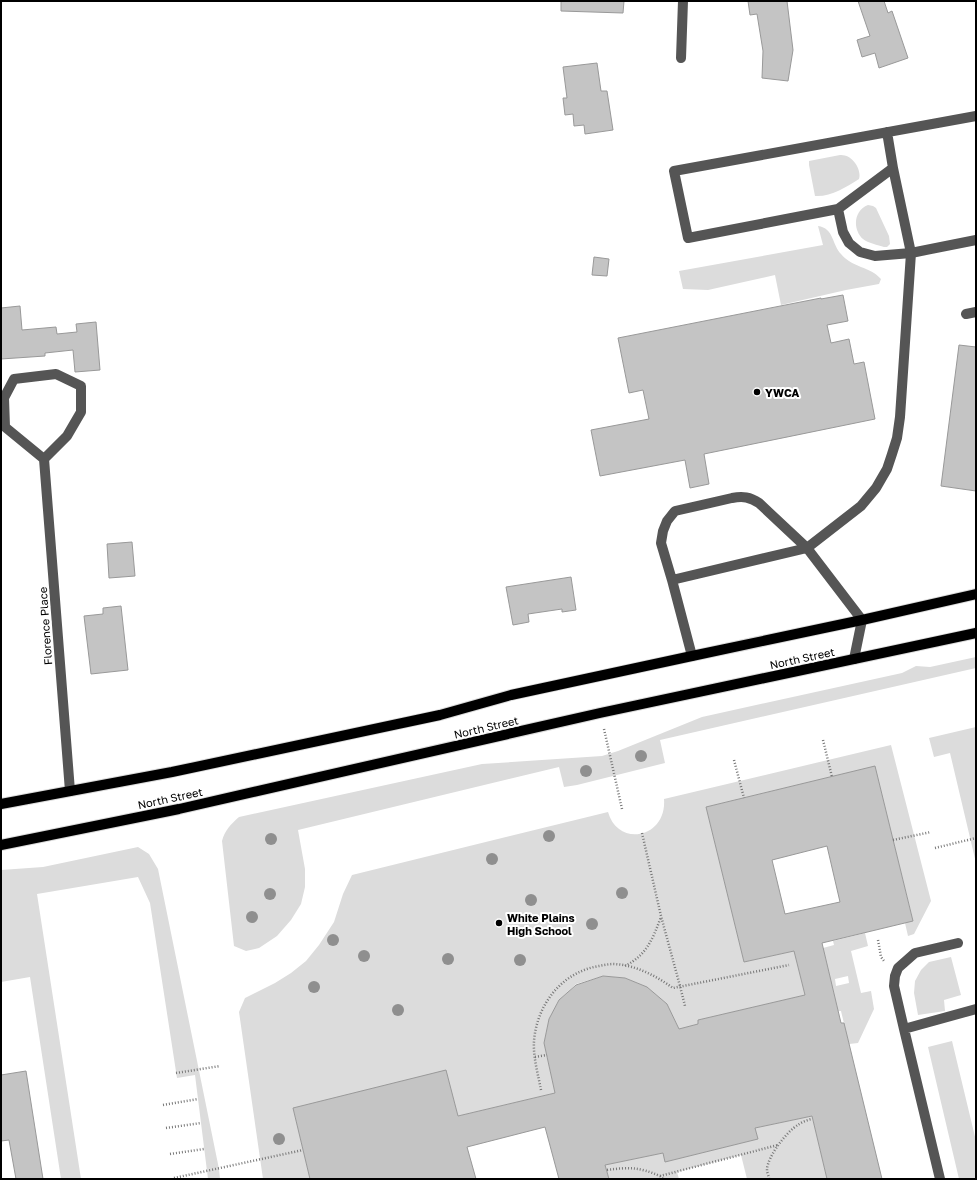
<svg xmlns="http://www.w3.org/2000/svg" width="977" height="1180" font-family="'Golos Text',sans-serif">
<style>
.green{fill:#dcdcdc;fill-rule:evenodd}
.building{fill:#c4c4c4;stroke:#999;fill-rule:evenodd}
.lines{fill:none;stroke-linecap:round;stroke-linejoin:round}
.major-casing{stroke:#dbdbdb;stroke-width:12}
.path{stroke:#777;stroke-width:2.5;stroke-dasharray:1 2;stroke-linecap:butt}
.minor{stroke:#555;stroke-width:10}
.major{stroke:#000;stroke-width:10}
.tree{fill:#8f8f8f}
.poi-dot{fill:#000;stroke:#fff;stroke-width:1.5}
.labels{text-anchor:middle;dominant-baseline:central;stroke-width:4;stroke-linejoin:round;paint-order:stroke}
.poi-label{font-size:11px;font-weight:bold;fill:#000;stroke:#fff;text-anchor:start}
.street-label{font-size:11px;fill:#000;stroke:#fff}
</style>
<rect width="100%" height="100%" fill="#fff"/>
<path class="green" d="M840,155C852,154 862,169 859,179C846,187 831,197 815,196L809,165V161Z
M868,205L873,206L876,208L889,236L890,244L887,247H884C878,245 868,243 863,239C852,229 854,210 868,205Z
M818,226C834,228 832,245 841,254C851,267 871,267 881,279L879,284L846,290L781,305L775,275L708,290L683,289L679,271L823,245Z
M976,657V668L660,740L665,763L577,785L564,787L559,767L298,830L305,869V887L301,904L291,920L277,936L259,948L246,951L234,946L222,841C225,830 231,824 239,817L482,764L602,756L618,751L702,717L902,673L916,666L930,667Z
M976,727V863L950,753L934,757L929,738Z
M891,745L931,901L914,934L908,936L905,923L913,920L875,767L706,807L744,962L794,951L805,995L698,1020V1024L679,1029L667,1004L647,987L625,978L603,976L576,984L559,1000L549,1019L544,1043L555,1093L458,1116L446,1071L293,1108L310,1179H263L239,1012L245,998L275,983L291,973L306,961L319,945L334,922L343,894L352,875L608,812C618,848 667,838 664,799Z
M138,847L149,854L158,869L219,1169L220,1179H208L195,1075L177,1078L150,903L138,877L37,894L81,1179H61L30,977L1,982V870L43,867Z
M865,933L868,946L851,951L861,993L871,991L874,1009L858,1043L849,1044L841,1011H838L823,948L834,945L833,941ZM848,976L849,983L836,986L835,979Z
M951,957L961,995L944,1000L945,1011L918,1015L914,993L915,981L921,970L929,962Z
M952,1041L976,1141V1179H959L928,1047Z
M812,1116L827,1179H747L741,1155L677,1172L679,1179H609L605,1165L663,1153L665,1162L758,1139L755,1128Z"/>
<path class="building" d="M561,1H624L623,13L561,11Z
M748,1H787L793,50L788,81L762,78L763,51L757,14L750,15Z
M858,1H884L888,13L892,11L908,58L879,68L875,53L862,57L857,40L870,36Z
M597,63L601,91H607L613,130L585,134L584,125L574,126L573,114L565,115L563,98H567L563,67Z
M594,257L609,259L607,276L592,275Z
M843,295L848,321L827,325L831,343L849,339L854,364L864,362L875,419L704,454L709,484L690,488L685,460L600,476L591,430L649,419L643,390L629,393L618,338L821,298V299Z
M20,306L22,330L56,327L57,334L77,332L76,324L96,322L100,370L75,372L73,350L45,353V356L1,359V308Z
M959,345L976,347V491L941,486Z
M132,542L135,576L109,578L107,544Z
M571,577L576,610L562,612V609L528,614L529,622L513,625L506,587Z
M121,606L128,670L91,674L84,616L103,614V608Z
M875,766L913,921L822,943L841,1023H844L882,1179H827L812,1116L755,1128L758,1139L665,1162L663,1153L605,1165L609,1179H559L545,1127L467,1147L476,1179H310L293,1108L446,1070L458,1116L555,1093L544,1043L549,1019L559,1000L576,985L603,976L625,978L647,987L667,1004L679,1029L698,1024V1020L805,995L794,951L744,962L706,807ZM827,846L840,902L785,914L772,860Z
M26,1071L43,1179H16L9,1140L1,1141V1075Z"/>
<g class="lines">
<defs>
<path id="major" d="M1,804L172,772L440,715L511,695L692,656L862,620L976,594
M1,845L179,809L600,713L976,633"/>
</defs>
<use href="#major" class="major-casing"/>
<path class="path" d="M604,729L622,809
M823,740L832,777
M734,760L744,798
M642,833L661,916L680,986L685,1006
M893,840L931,832
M935,848L976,838
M878,940L881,957L884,961
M625,966C647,955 653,938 661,917
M535,1057L547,1055
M176,1073L220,1066
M541,1090C538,1074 533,1057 534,1041C537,1004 562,972 599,966C604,965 609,964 614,964C636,965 656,976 673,988L789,965
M163,1105L198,1099
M166,1128L201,1123
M170,1154L204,1149
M607,1170C629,1167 639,1167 660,1176L663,1179
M660,1176L778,1145
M174,1178L303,1150
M769,1179C769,1176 767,1173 767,1170C767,1157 787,1131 798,1125C802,1122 807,1120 812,1119"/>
<path class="minor" d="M681,58L683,1
M893,168L838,209L688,238L674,171L976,116
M838,209L843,232L849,243L860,252L875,256L911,253L976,240
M966,314L976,312
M44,459L5,427L4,398L14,379L56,374L81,386V412L67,436L44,459L70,791
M672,580L807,548L861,506L876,488L887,469L892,454L897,438L900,417L911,253L893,168L887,132
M692,656L672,580L661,543L663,531L667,521L675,511L732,498C743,496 750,497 759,503L807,548L862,620L854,659
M904,1029L976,1009
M940,1179L904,1029L894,986L895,976L898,968L915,953L958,943"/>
<use href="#major" class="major"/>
</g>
<g class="tree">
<circle cx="641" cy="756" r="6"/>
<circle cx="586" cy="771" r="6"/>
<circle cx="549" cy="836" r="6"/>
<circle cx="271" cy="839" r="6"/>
<circle cx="492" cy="859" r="6"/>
<circle cx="622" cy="893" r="6"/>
<circle cx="270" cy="894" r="6"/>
<circle cx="531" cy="900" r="6"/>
<circle cx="252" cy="917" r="6"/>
<circle cx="592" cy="924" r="6"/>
<circle cx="333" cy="940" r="6"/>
<circle cx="364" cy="956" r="6"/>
<circle cx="448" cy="959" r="6"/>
<circle cx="520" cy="960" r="6"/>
<circle cx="314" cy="987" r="6"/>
<circle cx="398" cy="1010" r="6"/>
<circle cx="279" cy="1139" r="6"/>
</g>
<g class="poi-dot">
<circle cx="757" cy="392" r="4"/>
<circle cx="499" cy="923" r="4"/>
</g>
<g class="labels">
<g class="poi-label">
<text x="765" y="392">YWCA</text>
<text x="507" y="917">White Plains<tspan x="507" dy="13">High School</tspan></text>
</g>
<g class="street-label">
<text transform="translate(45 626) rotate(-94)">Florence Place</text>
<text transform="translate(802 658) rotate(-12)">North Street</text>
<text transform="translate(486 727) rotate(-13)">North Street</text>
<text transform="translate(170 798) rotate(-12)">North Street</text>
</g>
</g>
<rect width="977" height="1180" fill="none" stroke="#000000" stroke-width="4"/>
</svg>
